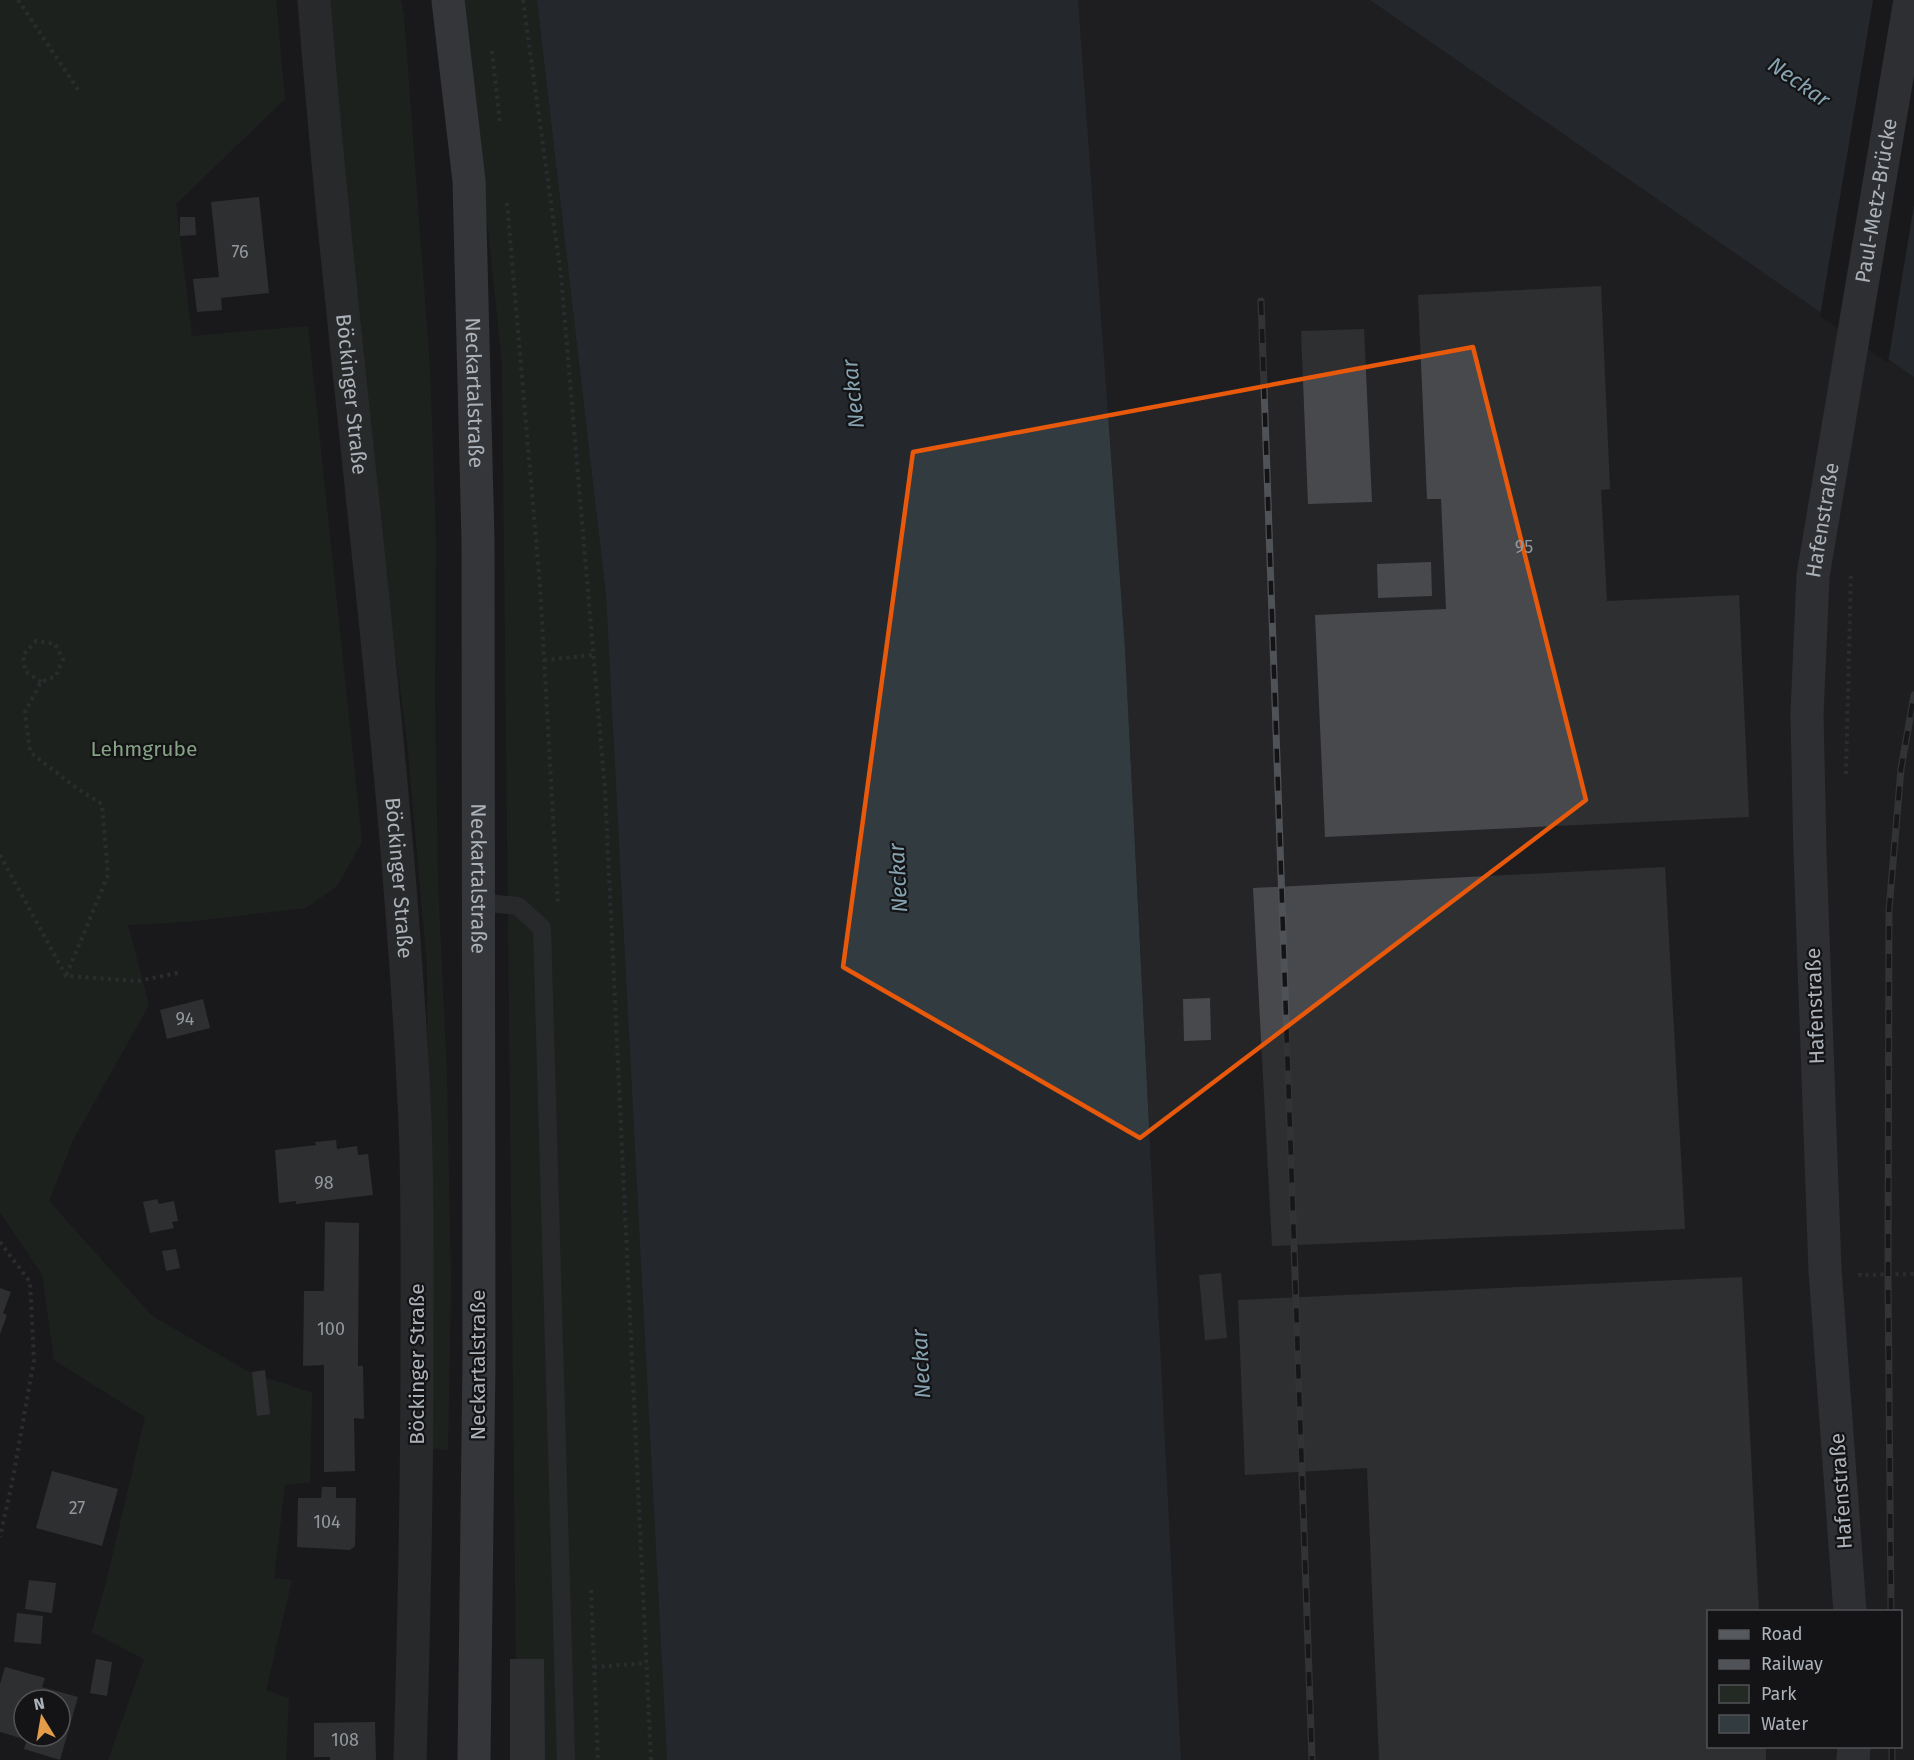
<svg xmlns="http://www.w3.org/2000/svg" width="1914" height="1760" font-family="'Fira Sans',sans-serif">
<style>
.built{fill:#252528;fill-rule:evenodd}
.green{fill:#232a23}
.water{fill:#323b40}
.pier{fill:#19191b}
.building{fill:#48494d;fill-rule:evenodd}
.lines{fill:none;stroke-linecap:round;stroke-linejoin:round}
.path{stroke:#404346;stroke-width:4;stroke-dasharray:3 4.5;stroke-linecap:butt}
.lane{stroke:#3a3c3f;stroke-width:18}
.street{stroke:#3a3c3f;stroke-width:33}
.secondary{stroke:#484b4f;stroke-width:33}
.primary{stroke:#56595e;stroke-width:33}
.rail-casing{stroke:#4f5256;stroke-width:7}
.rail{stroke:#141416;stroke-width:4.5;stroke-dasharray:14;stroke-linecap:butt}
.marked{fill:none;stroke:#e8590c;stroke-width:4.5;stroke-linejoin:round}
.labels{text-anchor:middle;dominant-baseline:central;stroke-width:4.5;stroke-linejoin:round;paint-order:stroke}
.number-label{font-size:18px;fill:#93989e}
.street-label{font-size:21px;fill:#acb2b9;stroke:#141416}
.park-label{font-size:21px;fill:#87a385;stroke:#141416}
.water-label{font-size:22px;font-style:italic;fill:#86a3b1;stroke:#141416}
</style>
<rect width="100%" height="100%" fill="#19191b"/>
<path class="built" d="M1078,0H1370L1914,377V1760H1181L1125,648ZM1708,1612H1900V1746H1708Z"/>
<path class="green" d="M0,0H276L285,99L176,204L192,336L308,326L362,842L337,886L306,908L185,922L128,925L149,1005L73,1140L49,1201L152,1316L249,1372L312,1393L310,1482L285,1485L274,1578L292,1580L266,1690L289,1698L286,1760H108L144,1659L92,1632L106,1583L145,1417L54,1360L42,1274L0,1212Z
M330,0H401L404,16L430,369L436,538L435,696L438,883L447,1078L451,1283L448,1450L430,1448L427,965L407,741L376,503L347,222Z
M464,0H537L606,595L667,1760H517L502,363Z"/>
<path class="water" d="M537,0H1078L1125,648L1181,1760H667L606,595Z
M1370,0H1914V377Z"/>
<path class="pier" d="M1873,0H1914V205L1888,363L1820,316Z"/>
<path class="building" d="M259,197L269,293L221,298L222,310L197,312L193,279L219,277L211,202Z
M180,217H195L196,235L180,236Z
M1601,286L1610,489L1601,490L1607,601L1739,595L1749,817L1325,837L1315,615L1446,609L1441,499H1427L1418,295Z
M1364,329L1372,502L1308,504L1301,331Z
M1431,562L1432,596L1378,598L1377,564Z
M1665,867L1685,1229L1272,1246L1253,888Z
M1210,998L1211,1040L1184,1041L1183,999Z
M203,999L210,1028L167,1039L160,1010Z
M336,1140L337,1149L357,1146L358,1155L368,1154L373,1195L296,1204V1201L279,1203L275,1150L316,1145L315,1142Z
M157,1199L159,1204L174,1201L178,1221L172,1222L174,1228L150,1233L143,1202Z
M325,1222L359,1223L358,1366H363L364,1419L354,1418L355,1471L324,1472V1365L303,1366L304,1291H324Z
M176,1249L180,1268L166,1271L162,1251Z
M1221,1273L1227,1338L1205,1340L1199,1275Z
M1742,1277L1759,1612H1708V1746H1766V1760H1379L1367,1468L1245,1475L1238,1300Z
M0,1288L11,1292L3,1313L7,1315L0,1334Z
M265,1370L270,1414L257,1416L252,1372Z
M52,1471L118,1489L102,1546L36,1528Z
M322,1487H336V1498H356L355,1546L350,1550L297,1547L298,1498H321Z
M29,1580L56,1583L52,1613L25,1609Z
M17,1613L43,1616L41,1644L14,1642Z
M96,1659L112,1662L107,1696L90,1693Z
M510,1659H544L545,1760H510Z
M5,1667L45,1678L42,1687L78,1697L60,1760L24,1749L27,1740L0,1732V1684ZM24,1700H60V1736H24Z
M375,1722L376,1760H330V1757H314V1723Z"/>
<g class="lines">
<path class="path" d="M18,0L79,91
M523,0L561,276L605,790L651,1760
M492,51L500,124
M507,203L540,586L558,905
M544,660L593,655
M41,682L25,671L23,655L36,641L55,644L63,659L56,676L41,682L25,712L30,752L75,787L102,804L108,875L66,976
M1846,774L1851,572
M0,855L66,976L138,981L182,972
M0,1242L30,1282L34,1360L12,1483L0,1537
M1860,1273V1275L1914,1274
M591,1590L598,1760
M594,1667L647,1663"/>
<path class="lane" d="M478,902L518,906L542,928L566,1760"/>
<path class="street" id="s1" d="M314,0C343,374 398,746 415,1122C418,1198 417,1275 417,1352C417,1488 414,1624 410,1760"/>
<g class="secondary">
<path id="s2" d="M1850,1612L1825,1270L1810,853L1807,714L1813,576L1910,0"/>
<path d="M1853,1760L1854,1746"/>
</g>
<path class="primary" id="s3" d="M448,0L469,181L478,541L479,1359L474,1760"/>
<defs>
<path id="rail" d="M1261,301L1312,1760
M1891,1612L1888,1274L1889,910L1901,769L1914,695
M1892,1746V1760"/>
</defs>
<use href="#rail" class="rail-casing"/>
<use href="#rail" class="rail"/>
</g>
<path d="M0 0H1914V1760H0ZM1473,347L1586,800L1140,1138L843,967L913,452Z" fill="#19191b" fill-opacity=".55" fill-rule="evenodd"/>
<path class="marked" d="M1473,347L1586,800L1140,1138L843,967L913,452Z"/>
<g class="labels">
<g class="number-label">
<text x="240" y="252">76</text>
<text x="1524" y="547">95</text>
<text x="185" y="1019">94</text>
<text x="324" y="1183">98</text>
<text x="331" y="1329">100</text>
<text x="77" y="1508">27</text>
<text x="327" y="1522">104</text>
<text x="345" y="1740">108</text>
</g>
<g class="street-label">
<text stroke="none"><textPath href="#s2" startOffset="1418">Paul-Metz-Brücke</textPath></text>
<text stroke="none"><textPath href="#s3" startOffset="394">Neckartalstraße</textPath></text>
<text stroke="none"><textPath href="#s1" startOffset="396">Böckinger Straße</textPath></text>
<text stroke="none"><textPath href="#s2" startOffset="1094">Hafenstraße</textPath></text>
<text stroke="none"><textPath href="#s1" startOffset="882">Böckinger Straße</textPath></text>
<text stroke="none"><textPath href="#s3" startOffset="880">Neckartalstraße</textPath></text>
<text transform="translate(1815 1006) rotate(-92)">Hafenstraße</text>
<text transform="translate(417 1364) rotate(-90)">Böckinger Straße</text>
<text transform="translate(478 1365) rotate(-90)">Neckartalstraße</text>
<text transform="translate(1841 1491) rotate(-94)">Hafenstraße</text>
</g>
<g class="park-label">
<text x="144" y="749">Lehmgrube</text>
</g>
<g class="water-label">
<text transform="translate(1799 82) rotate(35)">Neckar</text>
<text transform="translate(853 394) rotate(-96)">Neckar</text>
<text transform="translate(898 878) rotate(-93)">Neckar</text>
<text transform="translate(921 1364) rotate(-93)">Neckar</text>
</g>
</g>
<rect x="1707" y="1610" width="195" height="138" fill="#141416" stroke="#515357" stroke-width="1.5"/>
<rect x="1719" y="1630" width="30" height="9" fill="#56595e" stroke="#515357" stroke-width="1.5"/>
<text x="1761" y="1640" font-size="18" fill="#acb2b9">Road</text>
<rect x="1719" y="1660" width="30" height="9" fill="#4f5256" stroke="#515357" stroke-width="1.5"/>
<text x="1761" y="1670" font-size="18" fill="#acb2b9">Railway</text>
<rect x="1719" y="1685" width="30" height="18" fill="#232a23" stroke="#515357" stroke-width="1.5"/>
<text x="1761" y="1700" font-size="18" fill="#acb2b9">Park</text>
<rect x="1719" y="1715" width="30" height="18" fill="#323b40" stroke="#515357" stroke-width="1.5"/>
<text x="1761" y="1730" font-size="18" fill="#acb2b9">Water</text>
<g transform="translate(42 1718) rotate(349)"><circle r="28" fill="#141416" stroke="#515357" stroke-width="1.5"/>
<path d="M0-4.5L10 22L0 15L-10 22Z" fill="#e49c48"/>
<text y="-9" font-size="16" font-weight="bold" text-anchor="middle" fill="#acb2b9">N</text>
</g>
</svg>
